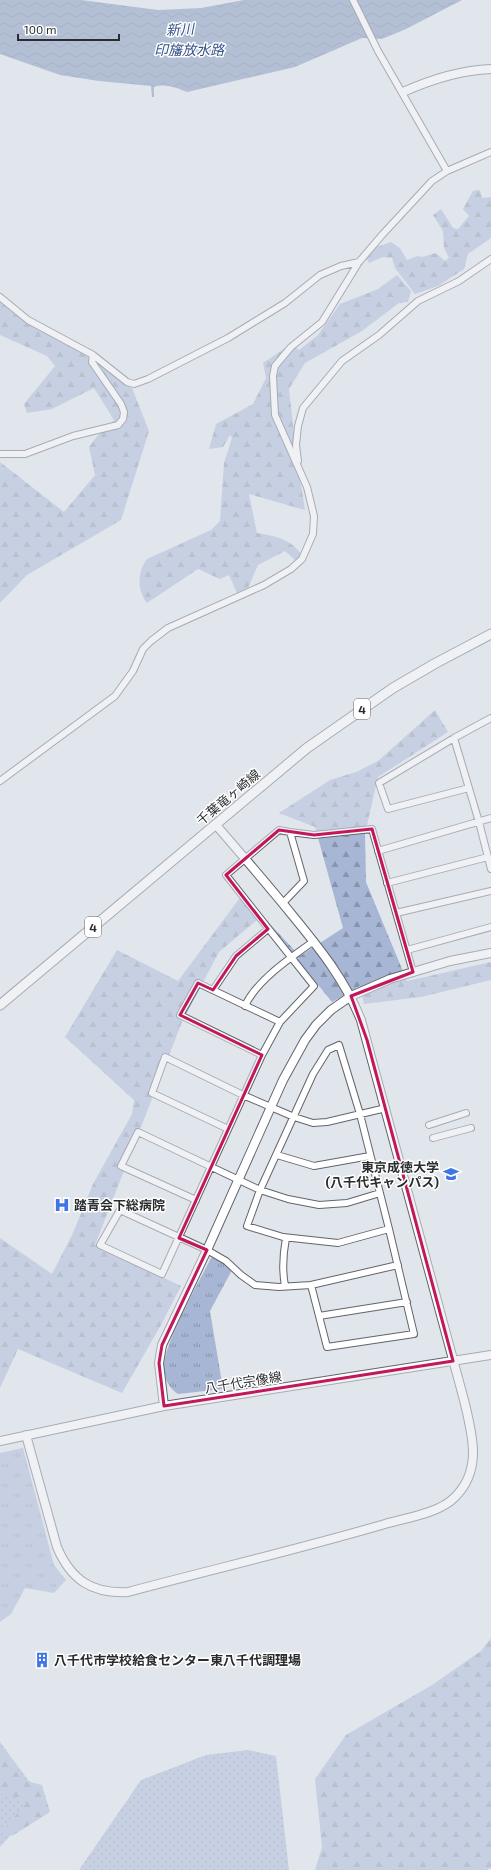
<svg xmlns="http://www.w3.org/2000/svg" width="491" height="1870" font-family="'Exo 2','Noto Sans JP',sans-serif">
<style>
.grass{fill:url(#grass-dots)}
.forest{fill:url(#forest-firs)}
.park{fill:url(#park-tufts)}
.water{fill:url(#water-waves)}
.lines{fill:none;stroke-linecap:round;stroke-linejoin:round}
.street-casing{stroke:#62656b;stroke-width:8}
.secondary-casing{stroke:#62656b;stroke-width:10}
.primary-casing{stroke:#62656b;stroke-width:11}
.street{stroke:#fff;stroke-width:6}
.secondary{stroke:#fff;stroke-width:8}
.primary{stroke:#fff;stroke-width:9}
.marked{fill:none;stroke:#c2185b;stroke-width:3;stroke-linejoin:round}
.labels{text-anchor:middle;dominant-baseline:central;stroke-width:3;stroke-linejoin:round;paint-order:stroke}
.shield{fill:#fff;stroke:#6a6b6d;stroke-width:1}
.shield-label{font-size:12px;font-weight:bold;fill:#2a2c2e}
.street-label{font-size:13px;fill:#2a2c2e;stroke:#fff}
.poi-label{font-size:13px;font-weight:bold;fill:#2a2c2e;stroke:#fff;text-anchor:start}
.water-label{font-size:14px;font-style:italic;fill:#385389;stroke:#fff}
</style>
<defs>
<pattern id="grass-dots" width="8" height="8" patternUnits="userSpaceOnUse"><rect width="8" height="8" fill="#a6b6d4"/><path d="M2 2h.1M6 6h.1" fill="none" stroke="#8794ac" stroke-width="1.8" stroke-linecap="round"/></pattern>
<pattern id="forest-firs" width="22" height="20" patternUnits="userSpaceOnUse"><rect width="22" height="20" fill="#a6b6d4"/><path d="M5 1l3.5 6h-7zM16 11l3.5 6h-7z" fill="#8794ac"/></pattern>
<pattern id="park-tufts" width="24" height="20" patternUnits="userSpaceOnUse"><rect width="24" height="20" fill="#a6b6d4"/><path d="M3 7l-1-3M5 7V3M7 7l1-3M15 17l-1-3M17 17v-4M19 17l1-3" fill="none" stroke="#8794ac"/></pattern>
<pattern id="water-waves" width="16" height="10" patternUnits="userSpaceOnUse"><rect width="16" height="10" fill="#7b90b8"/><path d="M0 5q4-4 8 0t8 0" fill="none" stroke="#657696"/></pattern>
</defs>
<rect width="100%" height="100%" fill="#e1e5ec"/>
<path class="grass" d="M0,1742L28,1780L46,1796L0,1847Z
M248,1750L276,1756L289,1870H79L141,1780L206,1755Z"/>
<path class="forest" d="M480,190L482,198L491,197V238L468,254L464,269L438,286L415,294L395,268L392,258L383,257L369,263L366,258L374,248L391,242L400,248L407,260L418,256L422,257L436,253L445,261L449,258L444,248L443,231L433,215L441,209L453,228L458,229L469,216L463,209L473,191Z
M397,275L411,291L408,302L399,303L362,331L305,363L289,389L297,459L305,510L249,494L257,533C275,536 291,539 302,555L297,562L285,551L258,565L248,588L237,593L229,575L220,579L198,569L147,603C137,590 137,572 147,559L211,530L220,521L224,463L232,438L230,435L223,447L209,449L216,424L253,404L266,378L263,363L291,344L299,350L318,335L340,304L378,289Z
M0,302L25,322L78,350L96,362L118,380L132,388L149,431L121,520L27,575L0,603V462L64,512L95,475L89,447L98,435L114,420L94,388L52,409L27,413L24,404L55,366L47,356L0,335Z
M435,710L448,732L378,777L365,834L366,882L407,981L491,962V980L421,997L364,1004L360,986L332,1002L302,965L257,920L219,952L182,1022L95,1245L181,1286L161,1325L122,1393L18,1349L0,1388V1238L52,1274L73,1233L93,1184L132,1114L134,1100L65,1037L117,950L178,981L242,895L300,956L343,928L315,827L279,813L330,780L356,772L378,761Z
M491,1638V1868L487,1870H315L322,1847L315,1779L346,1735L432,1685L481,1651Z
M0,1746L26,1781L42,1785L50,1812L12,1836L4,1829L27,1802L0,1794Z"/>
<path class="park" d="M215,1257L225,1263L232,1270L210,1311L223,1389L178,1394C169,1388 165,1380 164,1369C162,1346 199,1282 211,1258Z
M23,1448L54,1565L66,1580L54,1593L25,1588L11,1614L0,1622V1453Z"/>
<path class="water" d="M0,0H81L158,10L201,8L244,0H462L406,29L382,39L362,38L295,67L187,92C177,88 164,83 154,87V97H152L151,86L99,81L60,75L0,54Z"/>
<g class="lines">
<defs>
<path id="street" d="M447,171L491,152
M0,297L28,320L93,355L127,382L134,384L148,379L228,338L285,303L320,275L341,266L359,262
M0,454H25L73,436L118,425L123,419L124,412L121,404L92,362L93,355
M298,461L296,445L298,426L303,408L342,361L379,335L418,301L459,281L491,259
M454,738L479,822L491,869
M0,781L115,696L133,671L143,649L151,641L168,628L264,585L291,569L302,559L313,534L314,516L307,487L275,415L273,376L275,366L291,347L322,322L359,262L382,235L432,181L447,171L378,51L353,0
M469,788L388,809L379,783L454,738L491,718
M290,832L314,835L372,829L413,972
M378,851L491,818
M387,883L488,857
M283,903L304,881L290,832L279,830L226,875L314,986L280,1022L262,1055L162,1274L100,1245L120,1210L207,1250L226,1261L241,1275L255,1285L279,1287L311,1285L327,1347L414,1334L389,1229
M396,913L491,891
M407,950L491,927
M213,990L236,956L268,929
M245,1006C256,981 291,957 314,941
M339,1045L360,1114L389,1229L338,1243L283,1237L247,1226L260,1190L313,1074L328,1050Z
M262,1055L180,1015L198,983L280,1022
M429,1125L466,1113
M228,1129L152,1093L165,1057L243,1095L294,1117L313,1123L327,1122L386,1108
M433,1138L471,1128
M277,1155L314,1166L370,1156
M196,1200L121,1166L138,1132L260,1190L288,1199L319,1205L347,1203L380,1193
M311,1285L398,1265
M285,1286C282,1270 283,1254 286,1238
M319,1316L407,1302"/>
<path id="secondary" d="M403,92C430,80 461,70 491,69
M164,1406L159,1363L162,1345L207,1250L283,1080L305,1040L316,1025L331,1010L351,996L390,979L450,961L491,953
M26,1435L57,1547C71,1580 92,1594 128,1592C214,1569 300,1549 385,1524C406,1518 440,1513 455,1497C483,1469 472,1434 464,1400L361,1020C345,980 320,949 293,916C268,885 242,855 216,825
M0,1441L164,1406L491,1355"/>
<path id="primary" d="M0,1005L307,748L393,688L436,663L491,634"/>
</defs>
<use href="#street" class="street-casing"/>
<use href="#secondary" class="secondary-casing"/>
<use href="#primary" class="primary-casing"/>
<use href="#street" class="street"/>
<use href="#secondary" class="secondary"/>
<use href="#primary" class="primary"/>
</g>
<path d="M0 0H491V1870H0ZM372,829L413,972L351,996L367,1040L453,1361L164,1406L159,1363L162,1345L207,1250L179,1238L262,1055L180,1015L198,983L213,990L236,956L268,929L226,875L279,830L314,835Z" fill="#e1e5ec" fill-opacity=".55" fill-rule="evenodd"/>
<path class="marked" d="M372,829L413,972L351,996L367,1040L453,1361L164,1406L159,1363L162,1345L207,1250L179,1238L262,1055L180,1015L198,983L213,990L236,956L268,929L226,875L279,830L314,835Z"/>
<defs>
<symbol id="university-bare" viewBox="-9 -9 18 18"><path d="M0-5L7-2L0 1L-7-2ZM-4 1L0 2.5L4 1V4Q0 6-4 4Z" fill="#4075e5" stroke="#fff" stroke-width="2.5" paint-order="stroke"/></symbol>
<symbol id="hospital-bare" viewBox="-9 -9 18 18"><path d="M-5-5h3v3.5h4V-5h3V5h-3V1.5h-4V5h-3Z" fill="#4075e5" stroke="#fff" stroke-width="2.5" paint-order="stroke"/></symbol>
<symbol id="building-bare" viewBox="-9 -9 18 18"><path d="M-4-6H4V6H1V3H-1V6H-4ZM-2.5-4.3h1.7v1.8h-1.7ZM.8-4.3h1.7v1.8H.8ZM-2.5-1h1.7V.8h-1.7ZM.8-1h1.7V.8H.8Z" fill="#4075e5" stroke="#fff" stroke-width="2.5" paint-order="stroke"/></symbol>
</defs>
<g fill-rule="evenodd">
<use href="#university-bare" x="440" y="1163" width="22" height="22"/>
<use href="#hospital-bare" x="51" y="1194" width="22" height="22"/>
<use href="#building-bare" x="31" y="1649" width="22" height="22"/>
</g>
<g class="labels">
<g class="shield">
<rect x="354" y="699" width="16" height="20" rx="3"/>
<rect x="85" y="917" width="16" height="20" rx="3"/>
</g>
<g class="shield-label">
<text x="362" y="709">4</text>
<text x="93" y="927">4</text>
</g>
<g class="street-label">
<text transform="translate(228 797) rotate(-40)">千葉竜ヶ崎線</text>
<text transform="translate(243 1382) rotate(-9)">八千代宗像線</text>
</g>
<g class="poi-label">
<text x="439" y="1167" text-anchor="end">東京成徳大学<tspan x="439" dy="15">(八千代キャンパス)</tspan></text>
<text x="74" y="1205">踏青会下総病院</text>
<text x="54" y="1660">八千代市学校給食センター東八千代調理場</text>
</g>
<g class="water-label">
<text transform="translate(180 29) rotate(-3)">新川</text>
<text x="189" y="49">印旛放水路</text>
</g>
</g>
<path d="M18 34v6h101v-6" fill="none" stroke="#2a2c2e" stroke-width="2"/>
<text x="24" y="34" font-size="12" fill="#2a2c2e" stroke="#ffffff" stroke-width="3" paint-order="stroke">100 m</text>
</svg>
